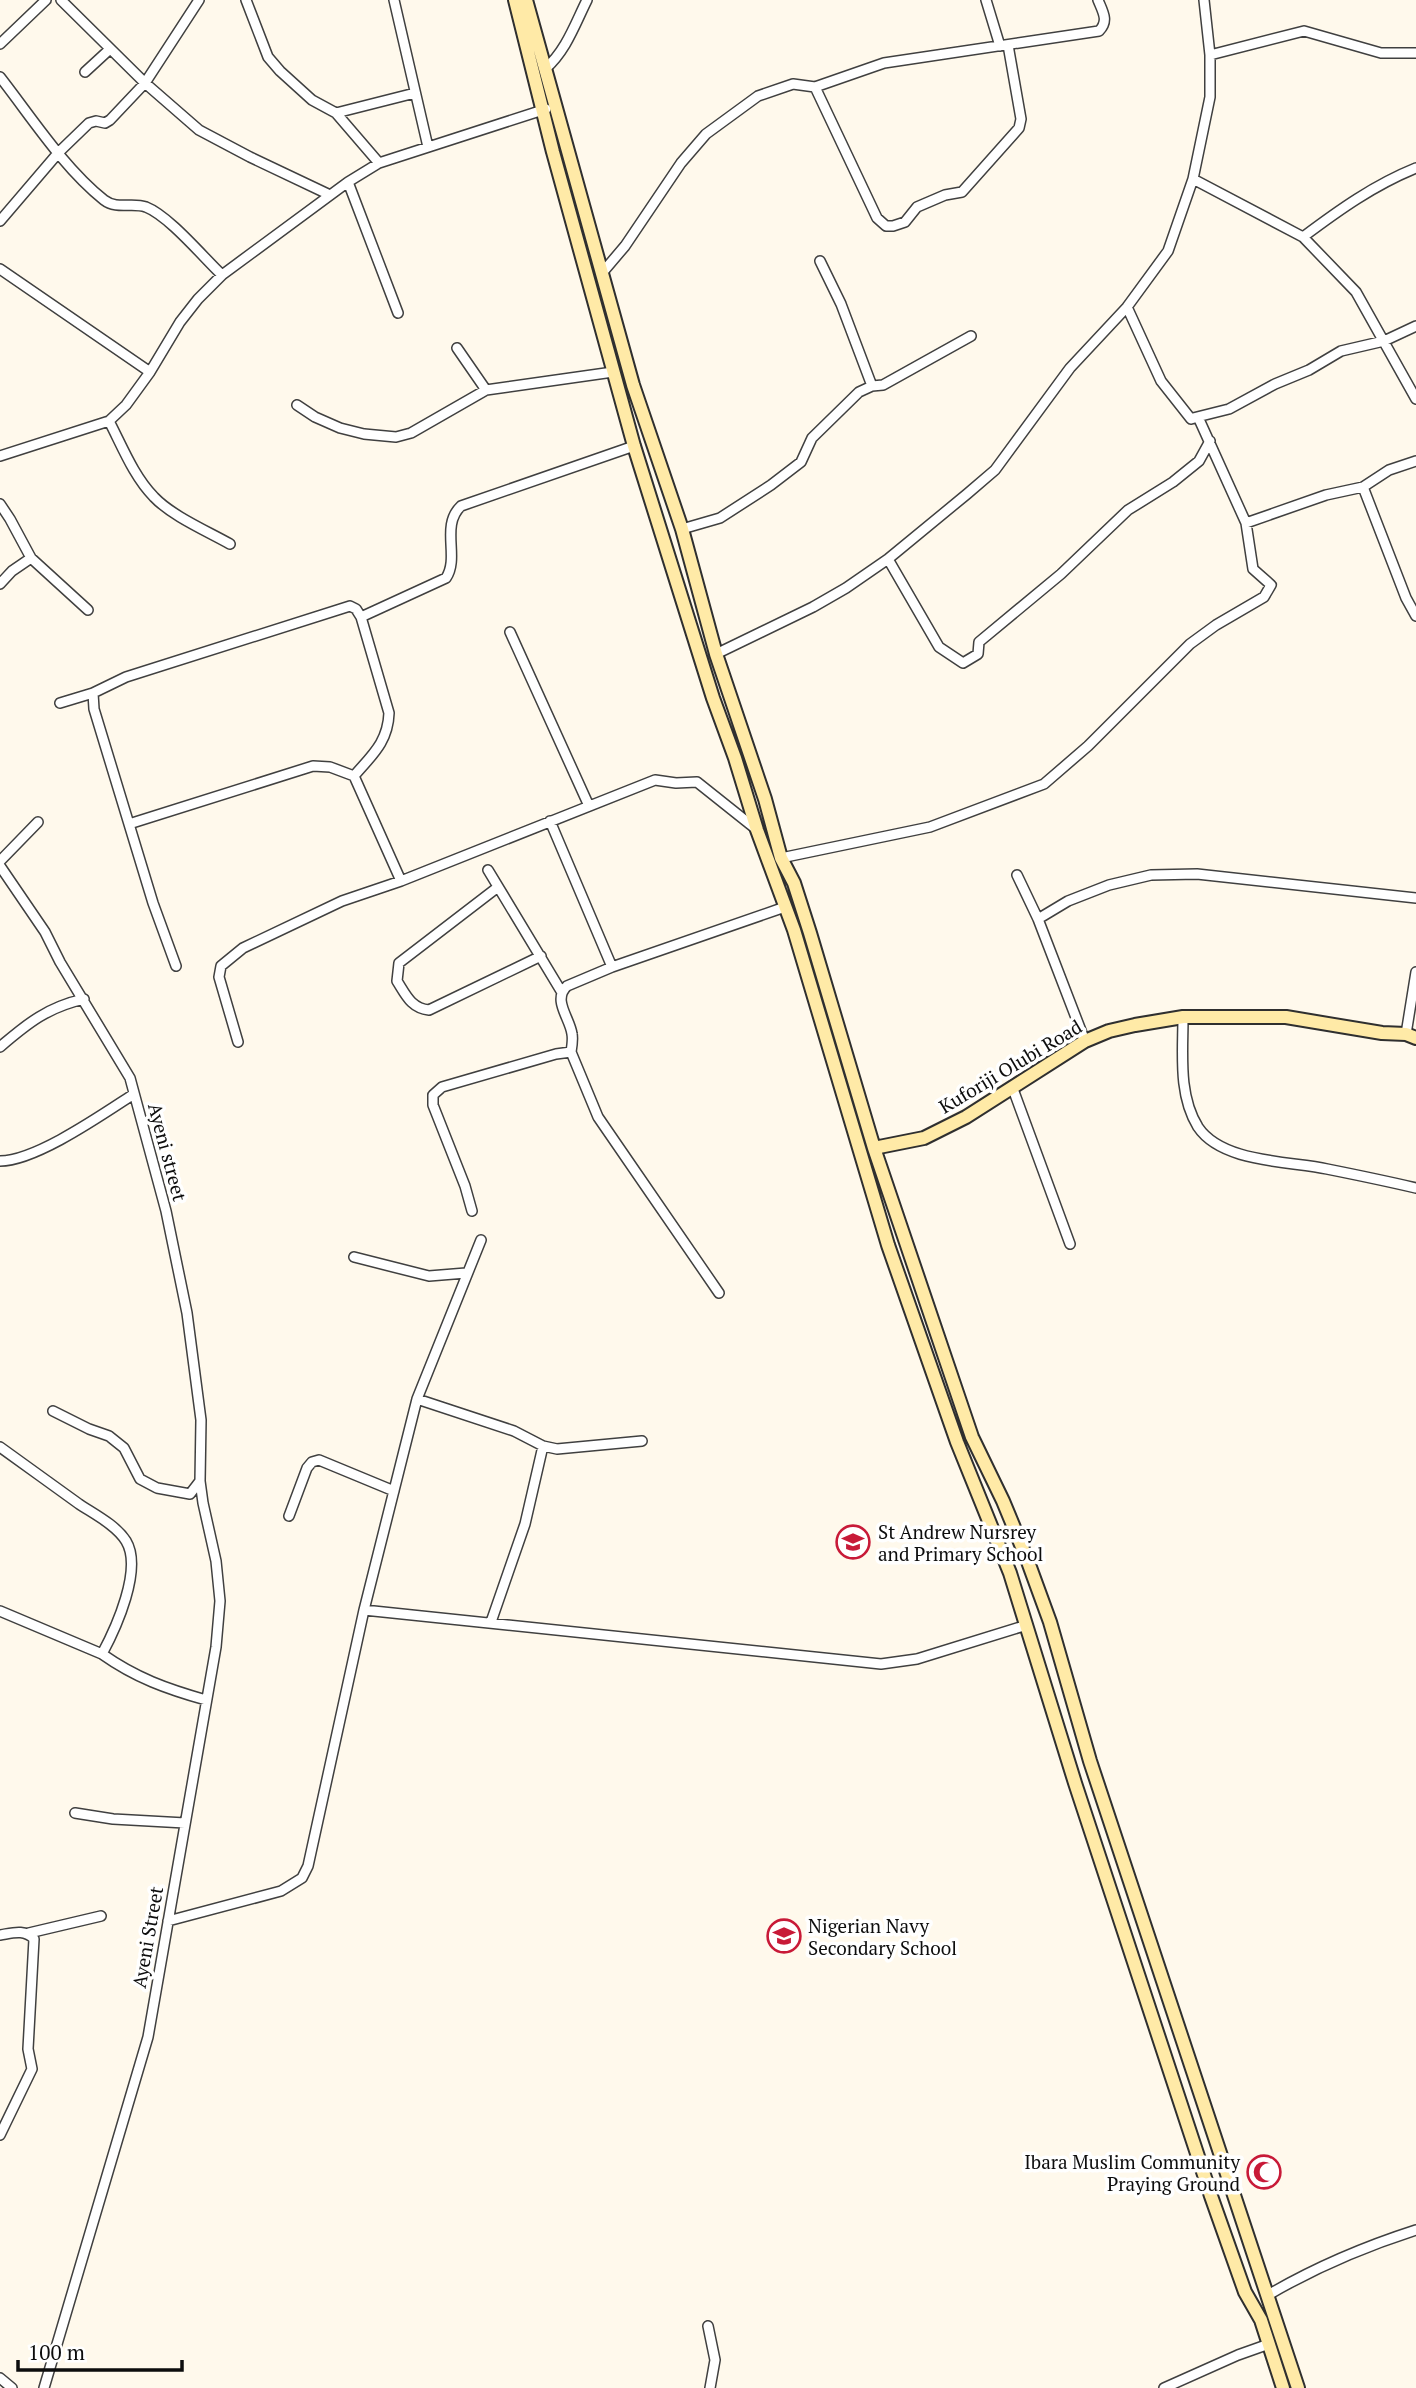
<svg xmlns="http://www.w3.org/2000/svg" width="1416" height="2388" font-family="'PT Serif',serif">
<style>
.lines{fill:none;stroke-linecap:round;stroke-linejoin:round}
.street-casing{stroke:#404040;stroke-width:12}
.secondary-casing{stroke:#2f2f2f;stroke-width:16}
.street{stroke:#fff;stroke-width:9}
.secondary{stroke:#ffeaa7;stroke-width:12}
.labels{text-anchor:middle;dominant-baseline:central;stroke-width:7;stroke-linejoin:round;paint-order:stroke}
.street-label{font-size:19px;fill:#0d0d0d;stroke:#fff}
.poi-label{font-size:19px;fill:#0d0d0d;stroke:#fff;text-anchor:start}
</style>
<rect width="100%" height="100%" fill="#fff9ec"/>
<g class="lines">
<defs>
<path id="street" d="M61,0L145,83L199,130L250,157L330,195
M246,0L268,57L280,71L312,100L336,113L379,163
M394,0L428,147
M986,0L1000,46
M0,44L46,0
M1210,55L1304,31L1381,53H1416
M545,69C566,51 575,24 587,0
M85,72L110,49
M0,77C32,118 63,167 104,200C117,210 132,202 146,207C169,216 203,257 222,275
M815,87L877,218L886,226H893L905,222L917,207L945,195L962,192L1019,128L1021,119L1008,45
M336,113L415,93
M1193,179L1303,237L1356,292L1416,399
M348,182L398,313
M0,221L59,152L89,123L96,121L105,123L110,120L145,83L199,0
M1303,237C1339,210 1374,185 1416,168
M0,269L150,372
M602,273L625,246L681,163L706,134L758,96L793,84L815,87L884,63L1099,31C1109,21 1103,12 1098,0
M457,348L486,390
M872,386L883,385L971,336
M297,405L315,417L340,428L364,434L396,437L411,433L486,390L613,372
M1193,418L1229,409L1275,384L1309,370L1341,351L1384,341L1416,326
M109,421C122,446 134,477 154,497C172,516 207,531 230,544
M0,456L109,421L126,405L150,372L180,322L198,299L222,275L348,182L379,163L546,109
M1363,487L1406,598L1416,616
M0,504L10,519L31,558L12,571L0,584
M1246,523L1326,495L1363,487L1389,470L1416,461
M682,529L720,518L771,485L801,462L812,438L859,392L872,386L841,304L820,261
M31,558L88,610
M888,559L939,647L963,663L978,654L979,642L1061,574L1128,510L1173,482L1199,461L1210,441
M361,617L446,578C460,557 440,526 461,506L634,446
M510,632L589,806
M716,654L813,607L846,588L888,559L967,494L995,470L1070,368L1127,307L1168,251L1193,179L1210,97V55L1204,0
M60,703L93,693
M550,821L612,967
M129,824L313,766L330,767L354,776L401,881
M781,858L930,827L1044,784L1088,746L1190,644L1216,625L1264,597L1271,585L1253,569L1246,523L1198,417L1191,419L1161,381L1127,307
M0,861L38,822
M0,866L45,932L60,962L130,1078L166,1211L187,1313L201,1420L200,1481L203,1503L216,1561L220,1601L216,1647L148,2037L44,2388
M488,870L561,991
M1017,875L1038,919L1085,1041
M498,887L399,963L397,981C406,995 411,1008 429,1010L541,956
M1038,919L1068,901L1109,885L1151,875L1197,874L1416,898
M176,966L153,903L94,709L93,693L126,677L350,606L356,609L361,617L389,713C388,742 372,755 354,776
M1183,1017C1183,1053 1178,1095 1198,1127C1222,1163 1290,1161 1327,1169C1357,1175 1386,1181 1416,1188
M1406,1034L1416,972
M238,1042L219,977L221,966L243,948L342,901L401,881L655,780L676,783L697,782L756,829
M0,1047C28,1023 48,1007 84,999
M571,1052L598,1117L719,1293
M1013,1089L1070,1244
M0,1161C36,1161 103,1114 134,1094
M472,1211L465,1186L433,1105V1095L442,1087L556,1054L571,1052C572,1046 573,1039 572,1034C570,1018 552,1000 567,986L612,967L785,907
M354,1257L429,1276L466,1273
M417,1399L514,1431L543,1446L557,1449L642,1441
M53,1411L89,1429L109,1436L124,1448L140,1479L157,1488L190,1494L200,1481
M0,1447C26,1466 53,1485 79,1504C94,1514 116,1525 126,1541C143,1569 116,1628 102,1654L0,1611
M289,1516L307,1468L312,1462L319,1460L394,1491
M364,1610L881,1664L917,1659L1027,1625
M491,1622L525,1524L543,1446
M102,1654C136,1678 167,1689 206,1700
M75,1813L113,1819L185,1823
M168,1921L281,1891L302,1878L308,1866L364,1610L417,1399L481,1240
M29,1933L101,1916
M0,1935C13,1933 24,1929 34,1939L28,2049L32,2069L0,2135
M1268,2295C1316,2267 1363,2247 1416,2230
M708,2326L715,2360L710,2388
M0,2378L12,2388
M1164,2388L1238,2355L1269,2344"/>
<path id="secondary" d="M515,0L553,152L634,446L713,698L735,758L757,830L794,930L888,1245L957,1442L1010,1573L1075,1783L1211,2196L1245,2292L1261,2320L1283,2388
M526,0L633,385L682,529L716,654L765,799L781,858L794,883L810,933L874,1148L972,1437L1003,1501L1027,1559L1050,1622L1090,1761L1298,2388
M874,1148L924,1138L966,1117L1085,1041L1109,1031L1135,1025L1183,1017H1286L1382,1033L1406,1034L1416,1038"/>
</defs>
<use href="#street" class="street-casing"/>
<use href="#secondary" class="secondary-casing"/>
<use href="#street" class="street"/>
<use href="#secondary" class="secondary"/>
</g>
<defs>
<symbol id="school-ring" viewBox="-11 -11 22 22"><circle r="9.5" fill="#fff" stroke="#c81a38" stroke-width="1.5"/><path d="M0-5L7-2L0 1L-7-2ZM-4 1L0 2.5L4 1V4Q0 6-4 4Z" fill="#c81a38"/></symbol>
<symbol id="mosque-ring" viewBox="-11 -11 22 22"><circle r="9.5" fill="#fff" stroke="#c81a38" stroke-width="1.5"/><path d="M3.5-4.9A6 6 0 1 0 3.5 4.9A5 5 0 1 1 3.5-4.9Z" fill="#c81a38"/></symbol>
</defs>
<g fill-rule="evenodd">
<use href="#school-ring" x="834" y="1523" width="38" height="38"/>
<use href="#school-ring" x="765" y="1917" width="38" height="38"/>
<use href="#mosque-ring" x="1245" y="2153" width="38" height="38"/>
</g>
<g class="labels">
<g class="street-label">
<text transform="translate(1010 1066) rotate(-31)">Kuforiji Olubi Road</text>
<text transform="translate(168 1152) rotate(75)">Ayeni street</text>
<text transform="translate(147 1937) rotate(-80)">Ayeni Street</text>
</g>
<g class="poi-label">
<text x="878" y="1531">St Andrew Nursrey<tspan x="878" dy="22">and Primary School</tspan></text>
<text x="808" y="1925">Nigerian Navy<tspan x="808" dy="22">Secondary School</tspan></text>
<text x="1240" y="2161" text-anchor="end">Ibara Muslim Community<tspan x="1240" dy="22">Praying Ground</tspan></text>
</g>
</g>
<path d="M18 2360v10h164v-10" fill="none" stroke="#0d0d0d" stroke-width="3.5"/>
<text x="28" y="2360" font-size="21" fill="#0d0d0d" stroke="#ffffff" stroke-width="5" paint-order="stroke">100 m</text>
</svg>
